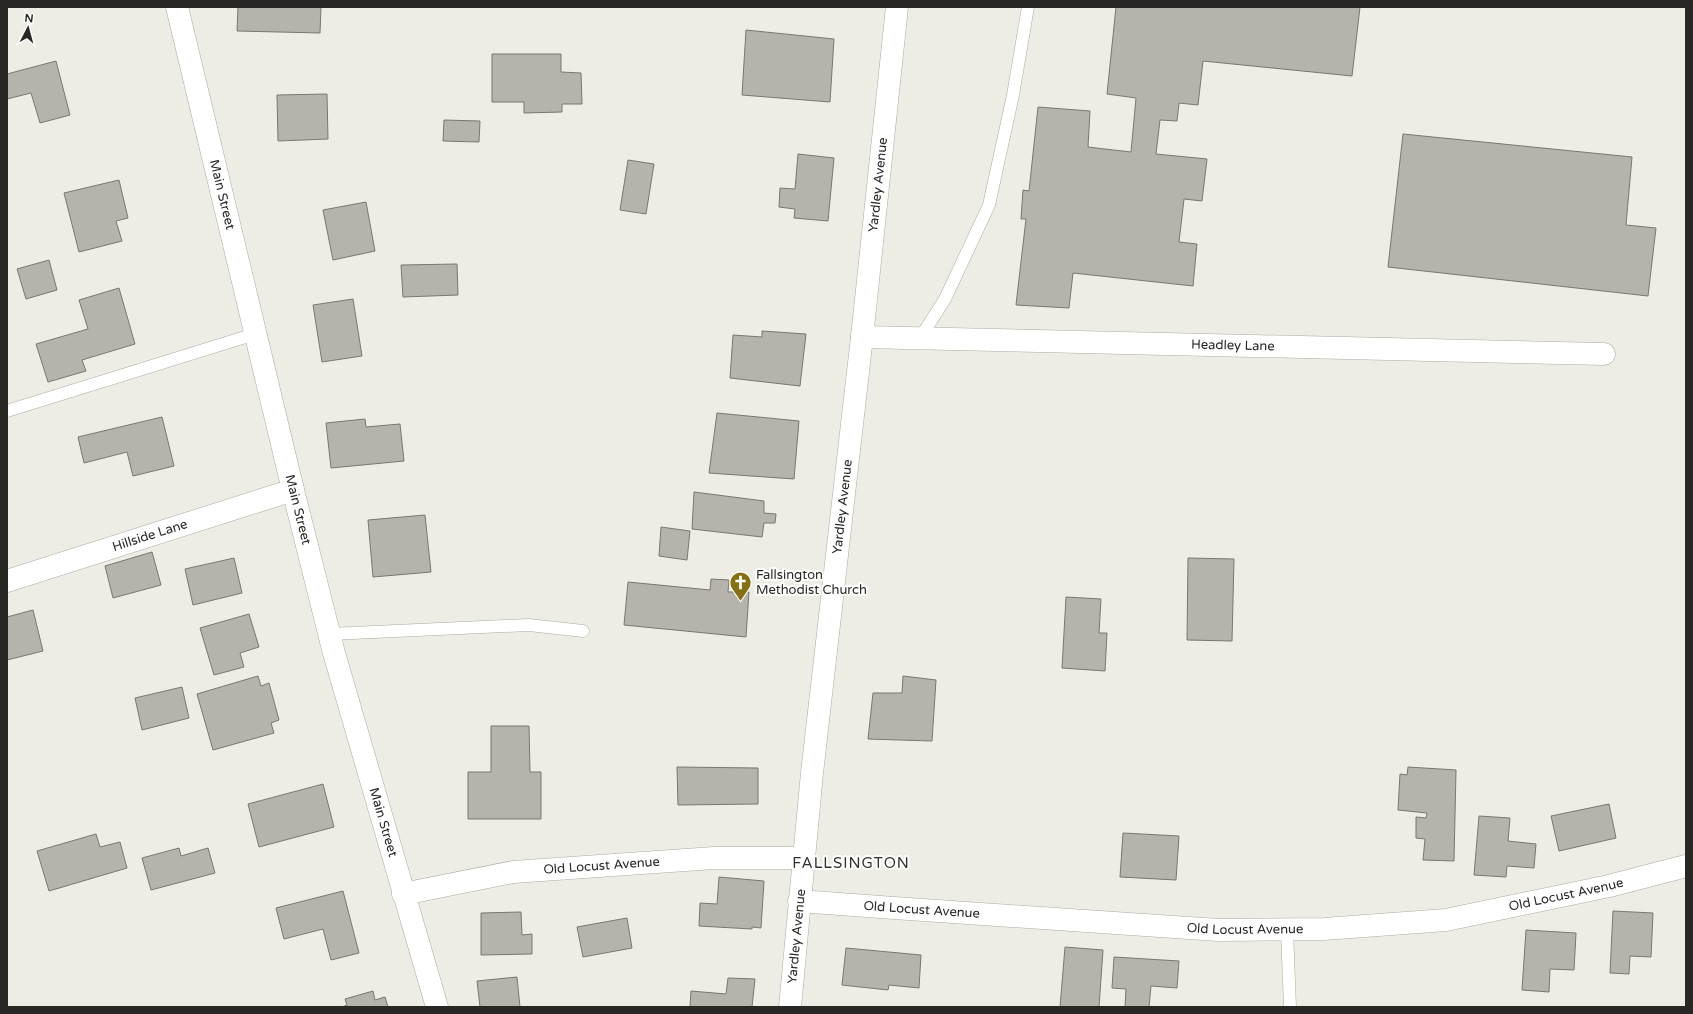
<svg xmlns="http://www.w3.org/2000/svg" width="1693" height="1014" font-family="'Varela Round',sans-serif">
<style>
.building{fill:#b5b3ac;stroke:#787770}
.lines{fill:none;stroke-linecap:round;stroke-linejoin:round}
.lane-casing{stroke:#acaba4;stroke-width:13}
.street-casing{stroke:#acaba4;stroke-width:23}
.lane{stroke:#fff;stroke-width:12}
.street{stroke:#fff;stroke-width:22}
.labels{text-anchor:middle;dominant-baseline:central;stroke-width:4;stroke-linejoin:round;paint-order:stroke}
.street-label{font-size:13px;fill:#282724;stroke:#fff}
.poi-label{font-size:13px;fill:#282724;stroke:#fff;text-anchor:start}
.quarter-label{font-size:15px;letter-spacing:1px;fill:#33312c;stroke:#fff}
</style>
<rect width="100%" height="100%" fill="#edece5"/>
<path class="building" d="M238,7H321L320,33L237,31Z
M1116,7H1360L1352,76L1203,61L1198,105L1179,103L1177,121L1160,120L1156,154L1207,159L1202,201L1184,199L1179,242L1197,244L1193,286L1073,273L1069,308L1016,305L1026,219H1021L1023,190L1029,191L1038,107L1090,111L1088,147L1131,152L1136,98L1107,94Z
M746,30L834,39L830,102L742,95Z
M492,54H561V72L581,73L582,104H562V112L524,113V102H492Z
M56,61L70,115L40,123L31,93L7,99V74Z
M327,94L328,139L278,141L277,95Z
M444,120L480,121L479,142L443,141Z
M1403,134L1632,157L1626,225L1656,228L1648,296L1388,267Z
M798,154L834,158L828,221L794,218L795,209L779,207L780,188L795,189Z
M628,160L654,164L646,214L620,210Z
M119,180L128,218L116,221L122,241L79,252L64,193Z
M366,202L375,251L333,260L323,210Z
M49,260L57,290L26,299L17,269Z
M457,264L458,295L403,297L401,265Z
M119,288L135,344L82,360L86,371L48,382L36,344L88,329L79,300Z
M353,299L362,356L322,362L313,305Z
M762,331L806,334L800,386L730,378L733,335L762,337Z
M717,413L799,421L794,479L709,473Z
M162,417L174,466L133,476L127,452L84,463L78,437Z
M365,419L366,427L400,424L404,461L331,468L326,423Z
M694,492L764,501V513L776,514L775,523H764L762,537L692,529Z
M425,515L431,572L373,577L368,520Z
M661,527L690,531L687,560L659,556Z
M152,552L161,585L113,598L105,566Z
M234,558L242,593L193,605L185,569Z
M1188,558L1234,559L1232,641L1187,640Z
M711,579L729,580L728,592H749L746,637L624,625L628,582L710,590Z
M1066,597L1101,599L1099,633H1107L1105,671L1062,668Z
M33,610L43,651L7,660V617Z
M249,614L259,647L240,653L244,667L214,675L200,628Z
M258,676L261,686L269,683L279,720L271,723L274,733L213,750L197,694Z
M903,676L936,680L932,741L868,739L873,693H902Z
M182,687L189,718L142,730L135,698Z
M491,726H529L530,772H541V819H468V772H491Z
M677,767L758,768V804L678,805Z
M1408,767L1456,770L1454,861L1423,860L1425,839L1416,838V817L1426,818L1427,813L1398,810L1400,774L1407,775Z
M323,784L334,827L259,847L248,804Z
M1609,804L1616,838L1559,851L1551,816Z
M1479,816L1510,818L1508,841L1536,844L1534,868L1507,866L1506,877L1474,875Z
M1123,833L1179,836L1176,880L1120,877Z
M96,834L100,847L120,842L127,868L49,891L37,851Z
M179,848L181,856L208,848L215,873L151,890L142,858Z
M719,877L764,881L761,928L752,927V929L699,926L700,903L717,904Z
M343,891L359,953L331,960L323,929L284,939L276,908Z
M1613,911L1653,913L1651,957L1630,956L1629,974L1610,973Z
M521,912L522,935L532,934V954L481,955V913Z
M627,918L632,948L583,957L577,927Z
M1526,930L1576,933L1574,970L1550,969L1549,992L1522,990Z
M1065,947L1103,950L1099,1007H1060Z
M846,948L921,955L919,988L889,985L888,990L842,985Z
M1114,957L1179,961L1177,988L1151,986L1149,1007H1125L1126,989L1112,988Z
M517,977L520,1007H480L477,981Z
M728,978L755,979L752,1007H690L691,991L726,994Z
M373,991L375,1000L385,997L388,1007H342L347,1005L345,999Z"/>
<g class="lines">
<defs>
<path id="lane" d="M920,338L945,299L989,205L1013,95L1028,7
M7,411L255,334
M330,634L529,625L583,631
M1287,930L1290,1007"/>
<g id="street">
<path id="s1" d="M177,7L293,490L334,653L437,1007"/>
<path id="s2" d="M862,337L1604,354"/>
<path id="s3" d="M7,581L293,490"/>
<path id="s4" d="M403,894L513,872L714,858H803"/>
<path id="s5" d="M799,901L894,908L1218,930L1324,929L1446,920L1609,886L1686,866"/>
<path id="s6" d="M790,1007L812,773L862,337L897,7"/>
</g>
</defs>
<use href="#lane" class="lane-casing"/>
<use href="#street" class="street-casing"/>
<use href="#lane" class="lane"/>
<use href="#street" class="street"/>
</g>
<defs>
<symbol id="church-pin" viewBox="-11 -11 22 30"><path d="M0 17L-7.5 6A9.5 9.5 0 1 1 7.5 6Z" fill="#857112" stroke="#fff"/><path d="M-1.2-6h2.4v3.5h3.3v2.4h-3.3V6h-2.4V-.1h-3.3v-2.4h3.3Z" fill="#fff"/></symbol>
</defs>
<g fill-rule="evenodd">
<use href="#church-pin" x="728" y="570" width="25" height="34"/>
</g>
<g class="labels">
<g class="street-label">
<text stroke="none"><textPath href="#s6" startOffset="827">Yardley Avenue</textPath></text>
<text stroke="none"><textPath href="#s1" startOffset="193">Main Street</textPath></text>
<text stroke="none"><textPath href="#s2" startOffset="371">Headley Lane</textPath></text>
<text stroke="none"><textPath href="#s6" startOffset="503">Yardley Avenue</textPath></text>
<text stroke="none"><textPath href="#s1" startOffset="517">Main Street</textPath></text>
<text stroke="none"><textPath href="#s3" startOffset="150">Hillside Lane</textPath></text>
<text stroke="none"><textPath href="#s1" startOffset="841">Main Street</textPath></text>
<text stroke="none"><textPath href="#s4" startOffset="201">Old Locust Avenue</textPath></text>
<text stroke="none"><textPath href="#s5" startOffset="771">Old Locust Avenue</textPath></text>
<text stroke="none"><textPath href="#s5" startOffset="123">Old Locust Avenue</textPath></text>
<text stroke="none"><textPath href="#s5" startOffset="447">Old Locust Avenue</textPath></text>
<text stroke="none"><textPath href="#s6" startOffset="71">Yardley Avenue</textPath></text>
</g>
<g class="poi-label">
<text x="756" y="575">Fallsington<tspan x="756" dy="15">Methodist Church</tspan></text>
</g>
<g class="quarter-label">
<text x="851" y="863">FALLSINGTON</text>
</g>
</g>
<rect width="1693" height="1014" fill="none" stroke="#282724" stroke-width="16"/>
<g transform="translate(28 28) rotate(6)" stroke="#ffffff" stroke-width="3" paint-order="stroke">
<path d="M0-3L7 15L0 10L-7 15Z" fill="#282724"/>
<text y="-6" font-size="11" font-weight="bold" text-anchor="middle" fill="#282724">N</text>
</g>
</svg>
